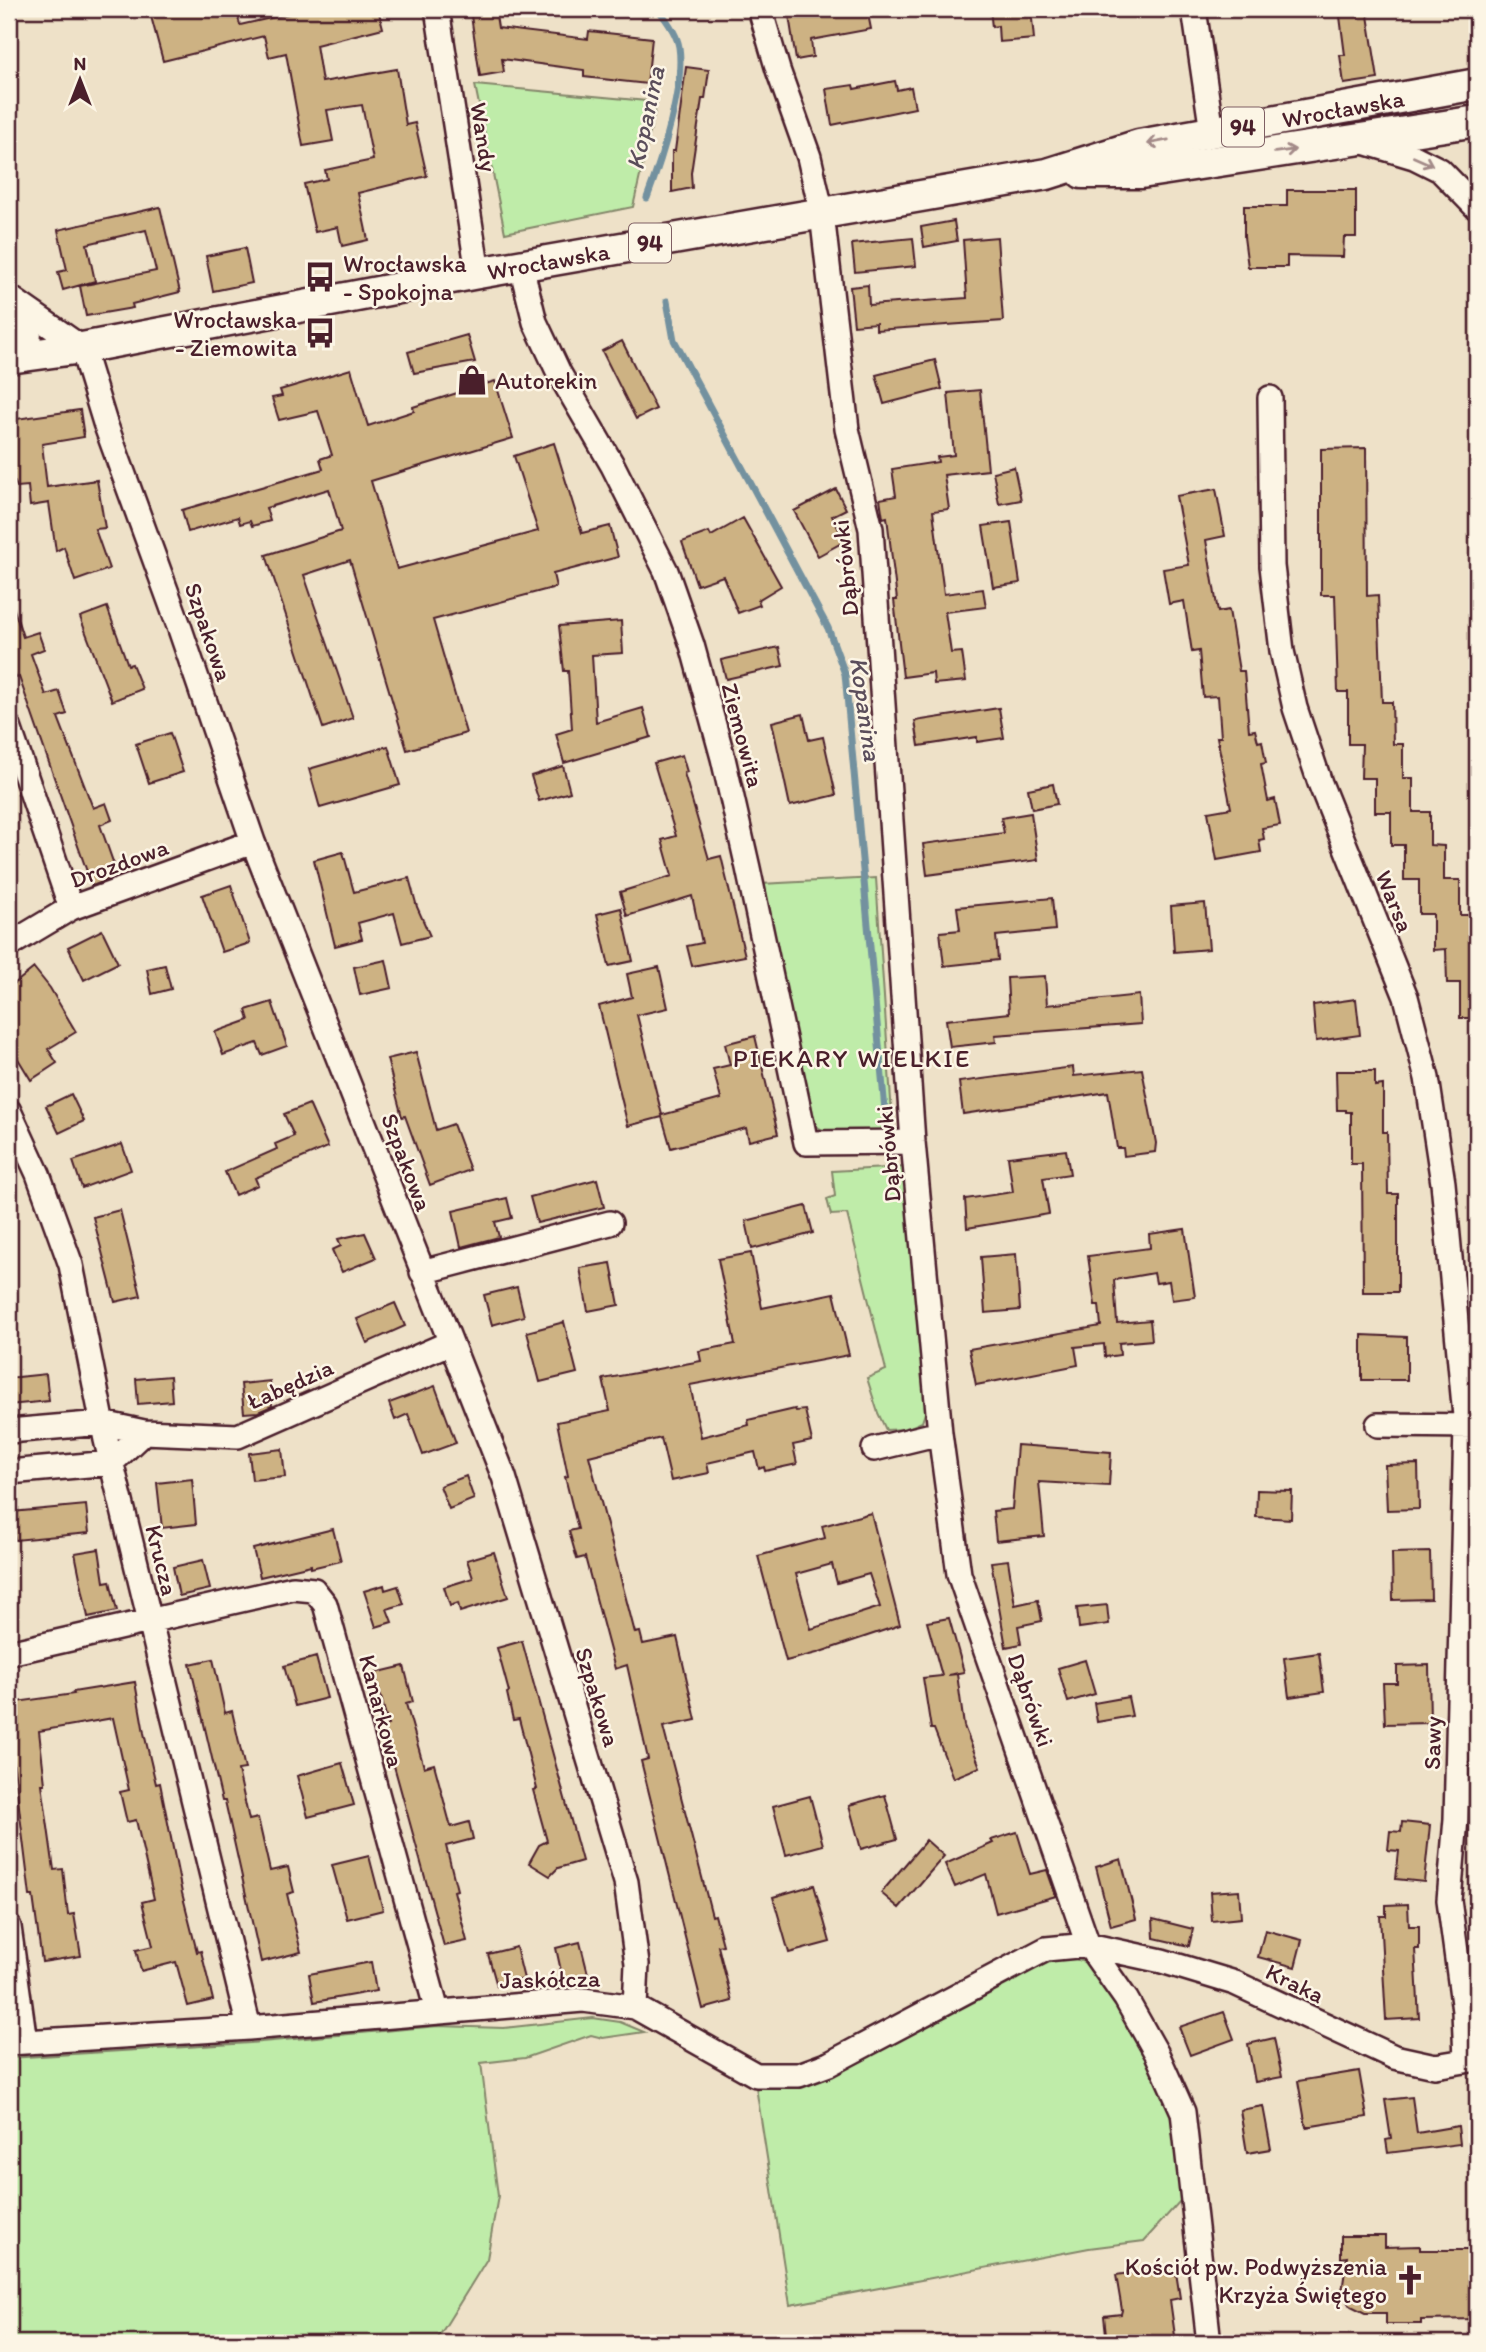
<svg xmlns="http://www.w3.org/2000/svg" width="1486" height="2352" font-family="Itim,sans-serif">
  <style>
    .green { fill: #bfeca9; stroke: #84866a; stroke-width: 2 }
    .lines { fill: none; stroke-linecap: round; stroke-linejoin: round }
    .stream { stroke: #73919f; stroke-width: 7 }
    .building { fill: #cdb283; stroke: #4a1f2b; stroke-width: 2; fill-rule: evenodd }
    .minor-casing { stroke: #4a1f2b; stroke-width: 28 }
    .major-casing { stroke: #4a1f2b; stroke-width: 35 }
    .minor { stroke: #fcf5e5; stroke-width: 23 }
    .major { stroke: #fcf5e5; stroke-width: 30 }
    .oneway { stroke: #a38a88 }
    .labels { text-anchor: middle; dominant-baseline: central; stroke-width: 5; stroke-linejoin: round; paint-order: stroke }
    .shield { fill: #fcf5e5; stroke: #7f5f63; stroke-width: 2 }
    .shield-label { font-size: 23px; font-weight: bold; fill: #4a1f2b }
    .street-label { font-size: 24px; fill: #4a1f2b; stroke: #fcf5e5 }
    .poi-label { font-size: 24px; fill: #4a1f2b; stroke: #fcf5e5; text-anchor: start }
    .water-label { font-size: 26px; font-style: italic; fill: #5b4e5b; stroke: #fcf5e5 }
    .neighbourhood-label { font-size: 26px; letter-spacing: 2px; fill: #4a1f2b; stroke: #fcf5e5 }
  </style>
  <rect width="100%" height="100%" fill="#eee1c8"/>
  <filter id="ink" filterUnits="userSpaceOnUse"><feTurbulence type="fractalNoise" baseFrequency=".0143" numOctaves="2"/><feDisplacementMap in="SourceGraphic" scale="14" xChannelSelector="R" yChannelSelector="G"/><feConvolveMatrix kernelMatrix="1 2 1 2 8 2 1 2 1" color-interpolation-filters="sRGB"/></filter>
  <g filter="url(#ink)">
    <path class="green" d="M475,85L657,102L633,207L505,233Z
      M876,878L893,1130L836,1138L816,1126L761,884Z
      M904,1167L927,1407L922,1422L906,1429L886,1430L878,1413L867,1378L886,1370L847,1214L831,1215L827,1199L835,1196L832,1171Z
      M1073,1958L1087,1963L1111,1996L1132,2033L1156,2065L1169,2101L1177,2138L1181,2200L1144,2241L1089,2248L790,2305L756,2087L781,2088L810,2083L1012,1980L1056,1959Z
      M593,2018L620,2022L644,2032L603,2038L591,2035L525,2058L481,2063L498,2196L487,2259L435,2343H9V2058L250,2043L438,2026L504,2028Z"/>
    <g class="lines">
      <path class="stream" d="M647,198C661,161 685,86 679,47C677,34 666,19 658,9
        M667,301L674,340L828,628L845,674L886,1121"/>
    </g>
    <path class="building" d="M149,9H236L240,25L310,9H378L383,28L316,45L322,82L397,69L406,125L415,123L427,176L358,193L368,240L342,246L338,227L315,232L304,184L327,179L325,170L373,160L362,105L327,110L333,141L303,146L286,53L269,57L264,36L163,61Z
      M470,9H495L498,28L588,39L589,31L652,38L647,84L584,77V70L502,59L504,72L480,76Z
      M788,9H867L871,29L811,40L813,57L796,60Z
      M990,9H1031L1034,39L999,42L998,26L992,27Z
      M1339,9H1367L1378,79L1344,84L1340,55H1345Z
      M686,67L709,70L705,99H702L691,173L692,188L672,192V151H675Z
      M895,81L897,90L911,87L915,108L832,125L826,89L853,85L854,89Z
      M1287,190H1356V237H1344L1343,257L1287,256V267H1248L1244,237V206H1287Z
      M160,207L180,292L132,304L133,308L86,316L80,286L156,271L146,230L87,244L95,281L63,290L58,272L67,270L58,230Z
      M954,221L957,241L924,247L921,227Z
      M997,237L1003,321L876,330V323L854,325L850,287L868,285L869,305L967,298L963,240Z
      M913,238L916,266L855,272L852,244Z
      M245,248L252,283L213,291L206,256Z
      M467,335L475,362L414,373L408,352Z
      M622,341L656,409L636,419L602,351Z
      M935,360L942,389L884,404L876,375Z
      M351,369L368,426L414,411L413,407L495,381L513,438L371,481L397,569L538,531L514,456L554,443L582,533L610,526L618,557L553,574L556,587L433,620L466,733L407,750L350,560L304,575L353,718L323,728L266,555L341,531L329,489L266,508L270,521L252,526L250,521L240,524L238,517L188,532L182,510L323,469L320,459L332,455L318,411L279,420L272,398L282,396L280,390Z
      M980,390L988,470L944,475L949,509L933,511L944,594L983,589L986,607L945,612L951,653L962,652L966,681L934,684L933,673L903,677L894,600H897L887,517L883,518L880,499L896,496L892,469L938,462L937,457L954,455L948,393Z
      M80,410L84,437L42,444L47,487L97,480L105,528L95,529L109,569L75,581L64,547L56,551L49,503L30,506L28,486L17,487L14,480L9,420Z
      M1366,448L1367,596L1378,595L1382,702H1392L1393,744H1403V778H1413V812H1430V845L1444,846V880H1460V915H1475L1477,1018H1460V983H1447L1446,949L1433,950V914H1419V880H1404V845H1391V812H1375V778H1361L1362,744H1348V692H1338L1335,595H1321V449Z
      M1014,467L1021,500L999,504L993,472Z
      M836,489L846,509L832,516L845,541L818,556L794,511Z
      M1216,489L1225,536L1206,540L1218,612L1229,610L1239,671H1244L1249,731L1255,730L1258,742L1262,741L1266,763L1261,764L1268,801L1275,799L1280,825L1262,828L1264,839L1259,840L1261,852L1217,860L1208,812L1231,808L1217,737H1221L1218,696L1203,697L1199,651L1192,652L1184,601L1169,604L1163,569L1189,565L1176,496Z
      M743,518L781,586L758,600L760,605L738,613L723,576L697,585L682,542L709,532L711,536Z
      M1011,522L1020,583L993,587L983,526Z
      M12,603L23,637L38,632L44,649L31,654L46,695L59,691L67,714L58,717L93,808L106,803L112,820L100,825L118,876L92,886L19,677L16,678L9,657V604Z
      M107,607L128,665L132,664L142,689L112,701L80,617Z
      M621,621L623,653L592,655L596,722L643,708L651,737L564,763L556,734L572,729L568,671H564L559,626Z
      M779,647L783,666L726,679L721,660Z
      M999,708L1004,738L977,742V737L919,746L915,721Z
      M803,714L809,740L823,737L836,795L790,806L772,722Z
      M170,733L183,772L149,783L136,744Z
      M388,746L400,785L320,808L309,769Z
      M682,755L687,772L684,773L709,859L721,856L745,956L692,966L687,946L702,943L692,896L627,916L620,892L672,876L662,840L676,836L654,763Z
      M563,766L570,792L539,801L531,776Z
      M1053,784L1057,804L1032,809L1028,789Z
      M1031,813L1038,860L927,875L923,844L1004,833L1001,818Z
      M343,852L354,892L409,878L417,907L430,936L402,943L394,913L358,923L362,939L335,946L314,860Z
      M231,885L250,943L222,952L202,895Z
      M1052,898L1055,930L996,936L998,960L944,966L940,932L960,930L957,907Z
      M1205,903L1209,949L1174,952L1171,906Z
      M621,908L633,961L609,966L597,914Z
      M102,930L118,963L84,980L68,947Z
      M386,960L392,988L360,995L354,967Z
      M165,965L171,989L152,994L147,969Z
      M659,967L668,1008L637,1015L662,1115L721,1099L713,1069L730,1065L725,1044L755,1036L778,1134L749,1141L746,1128L671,1148L662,1117L628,1126L599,1006L632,997L627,974Z
      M34,968L50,988L76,1032L48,1049L57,1063L31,1080L9,1044V988Z
      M1045,976L1047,1005L1139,995L1141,1024L995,1035L996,1042L950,1047L946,1020L1009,1013L1007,978Z
      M1356,999L1360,1035L1316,1041L1313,1005Z
      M272,1002L287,1046L262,1055L257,1043L223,1055L215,1032L249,1020L246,1010Z
      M416,1052L436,1130L453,1124L470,1170L430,1185L405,1116L402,1117L387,1059Z
      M1073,1067L1074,1076L1142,1069L1156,1143L1155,1152L1124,1156L1123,1148H1117L1108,1092L963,1114L959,1082Z
      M1336,1071H1375V1086L1383,1085V1132H1387L1388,1194H1398V1292H1363L1362,1164H1351V1112H1346V1110H1337Z
      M71,1094L84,1121L59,1133L46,1106Z
      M309,1104L328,1147L255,1178L258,1185L235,1195L225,1172L277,1149L275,1144L294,1136L284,1114Z
      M122,1144L131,1170L82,1188L73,1161Z
      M1066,1150L1070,1174L1043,1178L1049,1214L967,1228L965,1199L1013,1192L1008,1157Z
      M597,1179L604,1207L537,1223L530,1197Z
      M507,1198L512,1218L495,1222L499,1237L461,1247L453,1211Z
      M806,1206L813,1233L752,1249L746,1221Z
      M120,1210L141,1296L115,1302L93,1217Z
      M1185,1229L1195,1297L1172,1300L1169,1281L1156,1283L1154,1273L1114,1280L1117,1323L1150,1320L1152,1340L1119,1343L1120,1355L1105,1357L1104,1344L1075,1347L1078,1365L976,1385L969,1349L1101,1326L1099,1305H1095L1088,1256L1150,1248L1149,1234Z
      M365,1233L376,1258L342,1272L332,1250L341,1246L338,1239Z
      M751,1253L762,1308L834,1293L849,1355L690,1385L701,1437L749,1425L748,1420L795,1409L796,1411L805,1410L812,1441L793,1445L797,1464L765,1471L764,1467L759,1469L755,1452L707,1463L709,1473L671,1481L661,1438L589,1456L635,1633L640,1632L643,1644L677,1637L696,1720L663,1727L712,1916L715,1915L723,1945L718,1946L732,2001L703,2009L641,1761L648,1759L627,1665L615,1669L585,1557L577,1559L569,1531L578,1529L565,1477L568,1476L557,1422L610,1411L603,1379L701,1361L699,1351L735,1344L718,1259Z
      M1016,1254L1020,1310L985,1313L981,1257Z
      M611,1263L619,1305L588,1311L580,1268Z
      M517,1287L524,1316L492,1325L484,1295Z
      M395,1303L405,1326L367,1343L357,1319Z
      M564,1322L577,1373L540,1382L527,1332Z
      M1362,1335L1407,1337V1380H1362Z
      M46,1374L49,1401L9,1405V1378Z
      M170,1376L172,1401L138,1404L136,1379Z
      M270,1381L272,1406L258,1412L244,1413L241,1384Z
      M435,1386L456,1443L423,1455L408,1414L395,1420L389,1403Z
      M1017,1445L1111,1452L1109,1486L1039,1482L1044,1536L996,1541L993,1511L1012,1509Z
      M282,1449L285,1477L252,1480L249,1453Z
      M1418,1464L1419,1509L1387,1510L1385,1465Z
      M466,1476L474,1499L449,1509L440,1486Z
      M192,1479L196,1524L162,1528L157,1483Z
      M1257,1490L1292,1491L1291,1519L1256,1517Z
      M86,1505L89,1533L15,1540L12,1512Z
      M871,1513L900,1625L817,1653L786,1661L758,1556L825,1538L822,1526ZM832,1564L837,1583L869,1574L880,1607L811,1629L796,1574Z
      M333,1529L341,1561L311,1568V1565L260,1577L253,1549Z
      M99,1549L104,1582L110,1581L117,1611L88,1617L75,1553Z
      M494,1552L508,1597L460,1612L458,1603L450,1606L444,1587L473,1578L467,1560Z
      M1430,1552L1431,1599L1393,1600L1392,1553Z
      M203,1560L210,1589L179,1596L173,1567Z
      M1008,1560L1015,1605L1038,1600L1042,1621L1018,1626L1021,1644L1006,1647L991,1562Z
      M384,1585L385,1590L398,1586L404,1604L387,1609L392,1622L376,1627L364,1591Z
      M1107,1605L1109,1624L1079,1628L1077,1608Z
      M949,1618L964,1672L948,1675L957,1674L964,1726L980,1767L953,1778L934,1729H931L923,1678L942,1676L927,1622Z
      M522,1641L582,1861L558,1868L550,1876L529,1863L539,1845L547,1841L533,1790L537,1789L519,1719L513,1720L507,1693L509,1692L497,1648Z
      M1319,1653L1324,1692L1289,1697L1284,1658Z
      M316,1657L327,1698L295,1706L284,1666Z
      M213,1659L225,1713L232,1711L245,1769L238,1770L249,1820L258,1818L270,1871L288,1867L294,1892L287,1894L301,1952L261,1962L225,1801H222L190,1664Z
      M1085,1660L1095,1694L1068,1702L1058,1668Z
      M1429,1665L1430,1723L1385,1724L1383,1683H1397V1666Z
      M404,1666L413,1702L406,1704L424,1767L434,1764L451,1827L469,1822L473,1839L446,1846L457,1890L454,1891L467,1941L444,1946L383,1726L388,1725L375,1673Z
      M135,1682L144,1733L156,1784L160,1783L182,1893L197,1952L201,1951L213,2000L188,2006L176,1962L141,1971L136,1950L153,1946L142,1902L154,1899L136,1820L127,1822L120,1792L129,1790L113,1718L39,1731L45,1784H42L54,1870L63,1869L68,1915L74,1914L81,1956L42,1962L33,1896H30L9,1726V1703L74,1694L73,1692Z
      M1128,1697L1132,1716L1097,1722L1094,1703Z
      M342,1763L354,1805L308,1817L297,1776Z
      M885,1795L897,1839L861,1849L849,1805Z
      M810,1796L823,1845L786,1855L773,1806Z
      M1402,1822L1430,1825L1424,1882L1396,1879L1399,1851L1388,1850L1390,1831L1401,1832Z
      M1017,1832L1030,1874L1047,1870L1056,1896L996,1913L986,1874L955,1887L945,1864L993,1843L991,1840Z
      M926,1840L944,1856L899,1908L881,1893Z
      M369,1856L383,1910L347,1919L332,1865Z
      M1121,1859L1136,1919L1111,1926L1096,1867Z
      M814,1885L830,1942L789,1953L773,1897Z
      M1239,1890L1241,1918L1212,1921L1210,1892Z
      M1408,1904L1409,1926H1419V1949H1415L1419,2018L1386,2020L1380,1916H1386V1905Z
      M1153,1919L1193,1929L1189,1946L1154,1938Z
      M1265,1930L1302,1940L1295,1967L1258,1957Z
      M580,1942L588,1974L563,1980L556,1948Z
      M516,1947L524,1979L497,1986L488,1954Z
      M371,1962L376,1991L314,2002L309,1974Z
      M1224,2012L1234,2039L1190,2055L1179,2027Z
      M1274,2038L1282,2077L1255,2082L1248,2044Z
      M1359,2071L1367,2117L1306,2127L1298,2081Z
      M1412,2097L1417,2133L1458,2126L1460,2144L1388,2153L1386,2140L1391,2139L1385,2100Z
      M1263,2106L1271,2149L1247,2153L1240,2110Z
      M1341,2236H1385V2247L1420,2246V2250H1477V2319L1421,2320V2324H1386V2313H1365L1351,2306L1342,2291L1347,2257L1341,2258Z
      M1175,2266L1180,2298L1170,2300L1176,2343H1107L1104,2316L1121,2314L1122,2310L1116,2275Z"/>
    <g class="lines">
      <g class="minor-casing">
        <path id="minor" d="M437,9L478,273
          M760,9L778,70L809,157L822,214L847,429L871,529L913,1142L940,1433L959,1574L1088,1945L1126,1999L1157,2054L1183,2112L1209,2343
          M1194,9L1212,132
          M1361,141L1414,157L1440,170L1477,208
          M521,266L535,322L559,373L613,466L666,571L692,645L723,758L748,868L806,1143L913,1142
          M9,297L82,348L105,423L179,626L253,842L504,1477L626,1882L637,1964L635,2007
          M9,338L22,357C34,338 30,321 16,305
          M1270,398L1272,566L1282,651L1295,708L1320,783L1406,997L1427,1078L1443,1183L1466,1427L1456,1819L1449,1900L1464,2011L1466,2060
          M9,727L71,908
          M9,945L71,908L253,842
          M9,1111L38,1174L71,1265L106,1440L249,2028
          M422,1272L610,1223
          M1378,1425L1477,1426
          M9,1431L102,1423L144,1432L238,1436L449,1343
          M874,1449L940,1433
          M9,1472L111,1463L144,1432
          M9,1653L293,1588L314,1590L325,1604L437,2011
          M9,1927L25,2042
          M9,2043L249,2028L583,2000L635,2007L756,2075H799L829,2064L1046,1949L1088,1945L1162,1961L1235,1983L1394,2057L1435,2066L1477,2059"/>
      </g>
      <g class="major-casing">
        <g id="major">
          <path d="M1082,173H1141L1477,121"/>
          <path id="s1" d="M9,358L82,348L478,273L1047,174L1139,145L1477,84"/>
        </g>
      </g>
      <use href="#minor" class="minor"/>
      <use href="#major" class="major"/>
    </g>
    <defs><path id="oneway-shaft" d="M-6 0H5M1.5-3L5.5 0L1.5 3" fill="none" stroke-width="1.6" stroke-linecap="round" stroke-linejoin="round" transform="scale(1.75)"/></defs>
    <g class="oneway">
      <use href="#oneway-shaft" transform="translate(1158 142) rotate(169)"/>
      <use href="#oneway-shaft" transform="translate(1285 151) rotate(-8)"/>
      <use href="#oneway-shaft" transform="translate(1423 161) rotate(24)"/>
    </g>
  </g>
  <defs>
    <g id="bus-bare" transform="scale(2.415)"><path d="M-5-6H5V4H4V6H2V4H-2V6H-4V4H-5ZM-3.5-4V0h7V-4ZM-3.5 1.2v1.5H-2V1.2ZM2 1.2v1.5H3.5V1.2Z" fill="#4a1f2b" stroke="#fcf5e5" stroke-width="2.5" paint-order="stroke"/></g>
    <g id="shop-bare" transform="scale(2.415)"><path d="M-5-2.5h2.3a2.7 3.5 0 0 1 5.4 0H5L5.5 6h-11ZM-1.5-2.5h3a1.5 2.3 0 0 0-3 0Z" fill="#4a1f2b" stroke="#fcf5e5" stroke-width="2.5" paint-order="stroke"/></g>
    <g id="church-bare" transform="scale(2.415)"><path d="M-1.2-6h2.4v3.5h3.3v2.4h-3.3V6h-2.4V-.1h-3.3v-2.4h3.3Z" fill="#4a1f2b" stroke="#fcf5e5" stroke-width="2.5" paint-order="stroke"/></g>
  </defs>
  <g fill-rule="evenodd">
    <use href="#bus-bare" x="320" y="277"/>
    <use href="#bus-bare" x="320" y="333"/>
    <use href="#shop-bare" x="472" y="380"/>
    <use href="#church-bare" x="1410" y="2280"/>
  </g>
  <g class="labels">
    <g class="shield">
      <rect x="1222" y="107.5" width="42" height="39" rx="5"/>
      <rect x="629" y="223.5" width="42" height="39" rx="5"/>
    </g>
    <g class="shield-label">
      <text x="1243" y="127">94</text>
      <text x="650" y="243">94</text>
    </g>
    <g class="street-label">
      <text stroke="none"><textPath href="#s1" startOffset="1358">Wrocławska</textPath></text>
      <text transform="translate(484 137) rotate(81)">Wandy</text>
      <text stroke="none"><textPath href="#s1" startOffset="548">Wrocławska</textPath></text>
      <text transform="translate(845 568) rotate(-96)">Dąbrówki</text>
      <text transform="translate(209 632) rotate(71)">Szpakowa</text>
      <text transform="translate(743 735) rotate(75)">Ziemowita</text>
      <text transform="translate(119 863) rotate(-20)">Drozdowa</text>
      <text transform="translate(1395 901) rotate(68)">Warsa</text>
      <text transform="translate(888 1154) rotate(-95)">Dąbrówki</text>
      <text transform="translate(407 1162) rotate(69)">Szpakowa</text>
      <text transform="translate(290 1384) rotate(-24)">Łabędzia</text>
      <text transform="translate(162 1560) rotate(76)">Krucza</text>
      <text transform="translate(598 1697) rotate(73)">Szpakowa</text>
      <text transform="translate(1031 1700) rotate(71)">Dąbrówki</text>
      <text transform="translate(382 1711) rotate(75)">Kanarkowa</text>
      <text transform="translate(1432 1743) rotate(-89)">Sawy</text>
      <text transform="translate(550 1979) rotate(-1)">Jaskółcza</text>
      <text transform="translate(1295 1983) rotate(26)">Kraka</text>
    </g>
    <g class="poi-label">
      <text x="343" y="263">Wrocławska<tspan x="343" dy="28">- Spokojna</tspan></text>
      <text x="297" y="319" text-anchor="end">Wrocławska<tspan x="297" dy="28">- Ziemowita</tspan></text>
      <text x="495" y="380">Autorekin</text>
      <text x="1387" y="2266" text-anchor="end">Kościół pw. Podwyższenia<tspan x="1387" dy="28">Krzyża Świętego</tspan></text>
    </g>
    <g class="water-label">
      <text transform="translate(645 118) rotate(-78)">Kopanina</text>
      <text transform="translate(866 709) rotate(82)">Kopanina</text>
    </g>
    <g class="neighbourhood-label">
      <text x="852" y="1058">PIEKARY WIELKIE</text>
    </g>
  </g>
  <rect width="1486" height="2352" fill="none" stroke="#fcf5e5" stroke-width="35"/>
  <rect x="18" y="18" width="1451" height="2317" fill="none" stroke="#4a1f2b" stroke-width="2.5" filter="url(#ink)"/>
  <g transform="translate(80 80)" stroke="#fcf5e5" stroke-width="5" paint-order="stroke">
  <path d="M0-5L12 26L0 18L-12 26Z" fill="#4a1f2b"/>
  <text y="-10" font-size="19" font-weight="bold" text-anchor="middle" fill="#4a1f2b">N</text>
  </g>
</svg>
